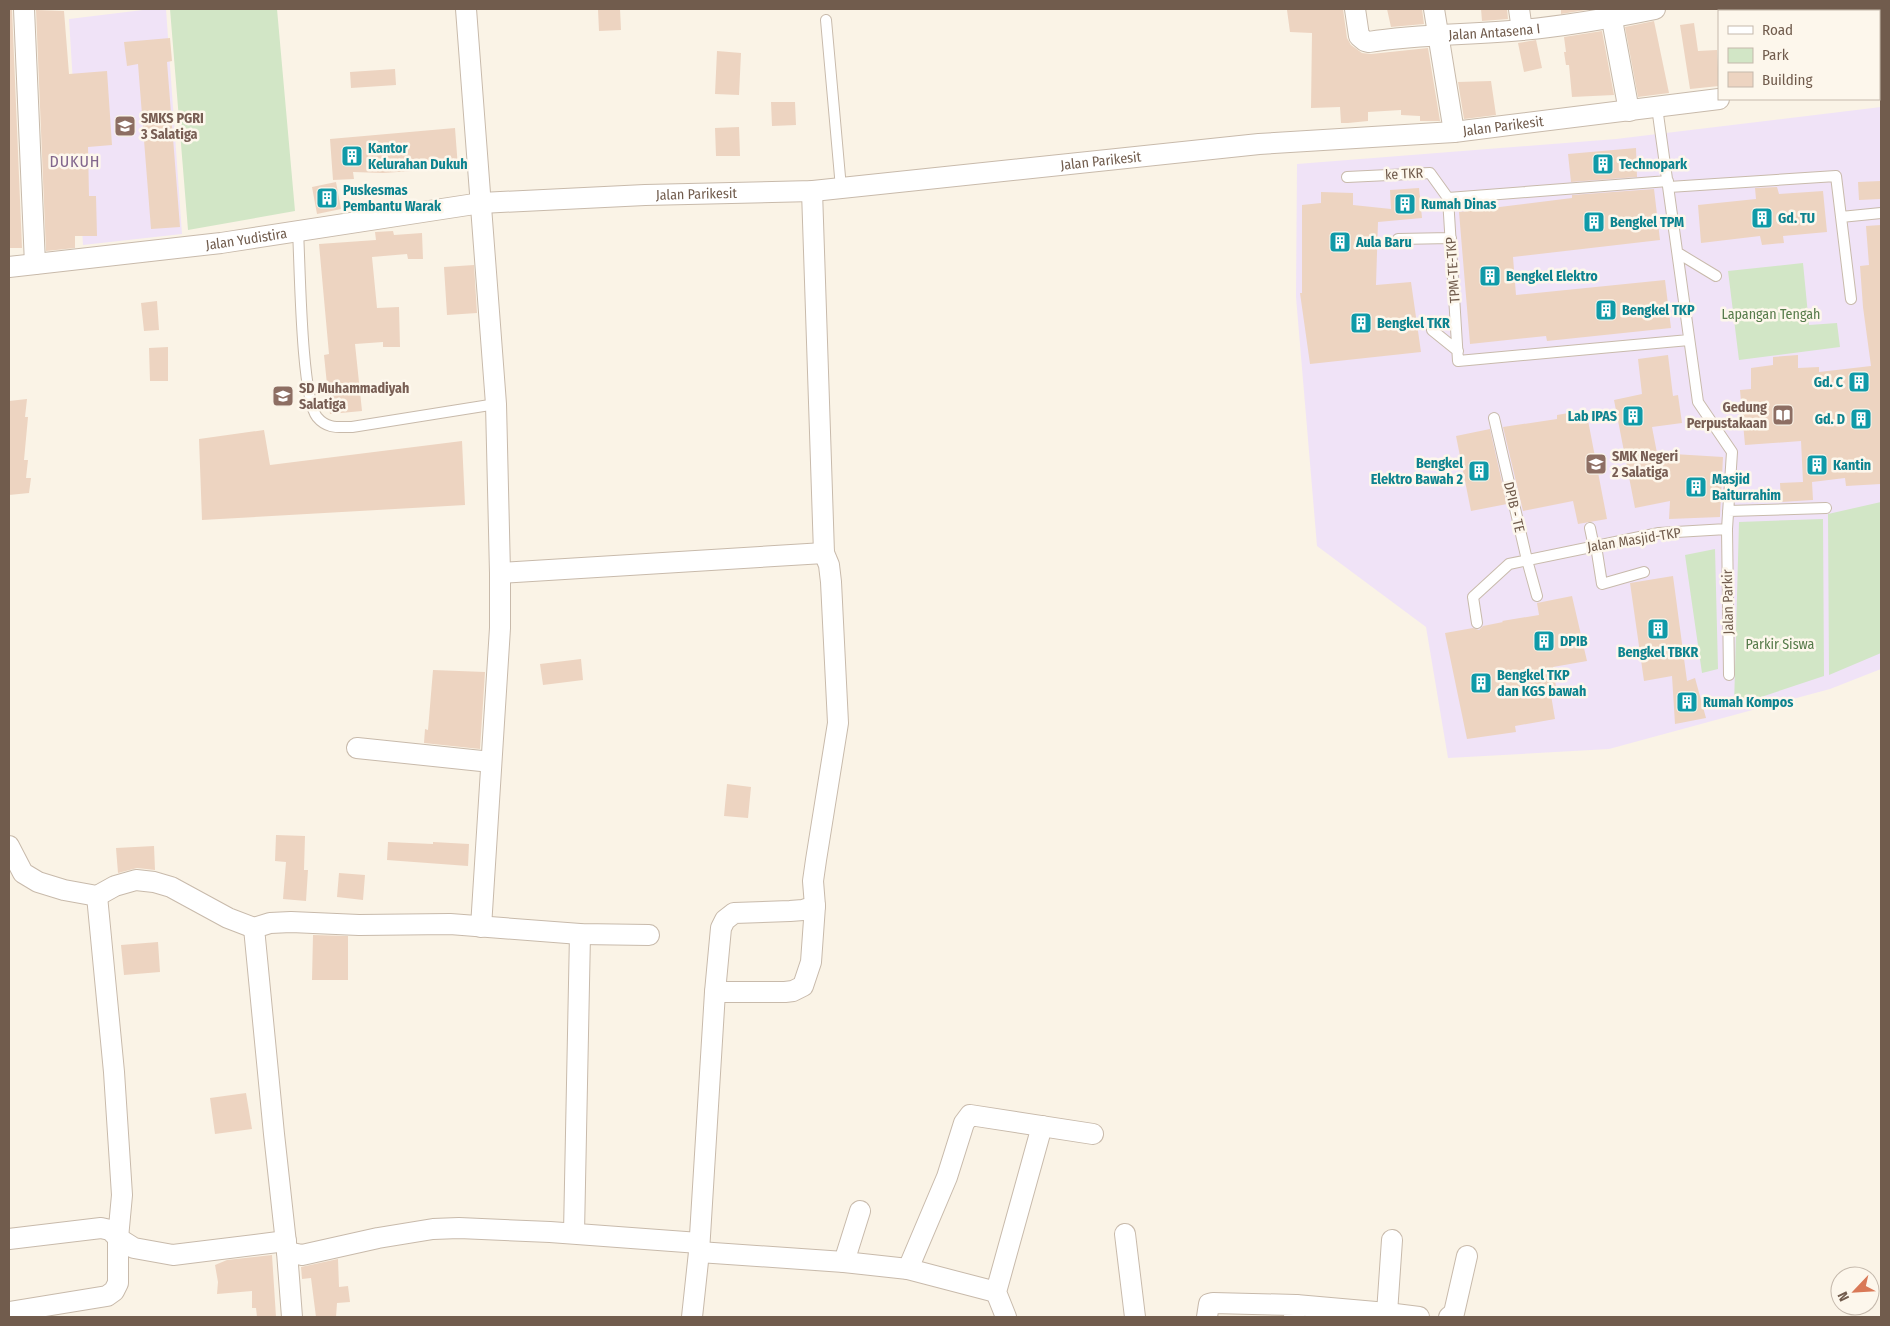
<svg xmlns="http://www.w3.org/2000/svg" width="1890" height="1326" font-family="'Fira Sans Condensed',sans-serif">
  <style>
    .education { fill: #f0e3f7 }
    .green { fill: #d2e6c6 }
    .building { fill: #edd4c1 }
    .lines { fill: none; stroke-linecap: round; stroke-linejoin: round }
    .lane-casing { stroke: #c8baab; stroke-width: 12 }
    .street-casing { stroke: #c8baab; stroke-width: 22 }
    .lane { stroke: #fff; stroke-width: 10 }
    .street { stroke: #fff; stroke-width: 20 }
    .labels { text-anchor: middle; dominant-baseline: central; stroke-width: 5; stroke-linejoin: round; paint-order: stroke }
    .street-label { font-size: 14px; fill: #715c4d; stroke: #fdf7ec }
    .education-label { font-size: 14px; font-weight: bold; fill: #785e54; stroke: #fdf7ec; text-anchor: start }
    .culture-label { font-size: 14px; font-weight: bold; fill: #0d838f; stroke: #fdf7ec; text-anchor: start }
    .park-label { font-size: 14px; fill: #567b4a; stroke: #fdf7ec }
    .quarter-label { font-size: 16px; letter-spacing: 1px; fill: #82668d; stroke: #fdf7ec }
  </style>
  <rect width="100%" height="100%" fill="#faf3e6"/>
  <path class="education" d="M151,9H166L182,234L83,245L69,19Z
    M1881,107V669L1830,689L1609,749L1448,758L1426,627L1317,546L1296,297L1297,164L1616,139Z"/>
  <path class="green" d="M170,9H277L295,211L188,230Z
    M1803,263L1809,325L1837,323L1840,347L1739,360L1728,271Z
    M1881,502V653L1829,675L1828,514Z
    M1823,519L1824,676L1734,706L1739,522Z
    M1715,549L1718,669L1702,673L1685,555Z"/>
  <path class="building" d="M9,9H12L22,248H9Z
    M598,9H620L621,30L599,31Z
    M1302,9H1343L1347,38L1351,45L1362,53L1371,54L1428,48L1440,121H1420V116L1401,115V110L1368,112V121L1348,123H1341L1340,107L1311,108L1312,33L1290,32L1287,10Z
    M1387,9H1422L1424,24L1391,27Z
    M1481,9H1507L1508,19L1482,21Z
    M1561,9H1592L1561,14Z
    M36,10L64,11L69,74L107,71L112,145L88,147L89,196H96L97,236H75V248L46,251Z
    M1654,21L1669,93L1638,97L1625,27Z
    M1694,23L1698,51L1717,50L1719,86L1690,89L1680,25Z
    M1602,31L1614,95L1572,97L1569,65H1566L1564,52H1566L1564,37Z
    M170,38L172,61L167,62L180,227L151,229L138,64L127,66L124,42Z
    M1536,40L1542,68L1524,72L1518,43Z
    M717,51L741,53L739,95L715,94Z
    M395,69L396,85L351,88L350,72Z
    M1491,81L1496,115L1464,119L1458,82Z
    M771,102H795L796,125L772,126Z
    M739,127L740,156H716L715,128Z
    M455,128L458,168L383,173L353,172L354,179L333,180L330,139Z
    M1636,148L1637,177L1571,182L1568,154Z
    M1881,181V199L1859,200L1858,182Z
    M336,182L341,209L317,214L312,187Z
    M1777,187L1779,194L1823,191L1827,232L1783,236L1784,243L1762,245L1760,236L1701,243L1698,205L1756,199L1755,188Z
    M1419,188L1422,218L1378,222L1376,285L1411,282L1421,352L1310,364L1300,293H1302V205L1321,203V192L1353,193V205L1391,209L1390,190Z
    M1654,189L1660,240L1513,257L1516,295L1665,280L1671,328L1547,341L1546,336L1470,344L1459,212L1572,198V195Z
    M1881,225V484L1846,486L1845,478L1812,482L1813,500L1781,502L1780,483L1803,482L1801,441L1745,445L1740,390L1751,389V368L1773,365V357L1798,355V368L1819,367V372L1871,366L1863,307L1860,266L1869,265L1866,226Z
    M393,231L394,235L422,233L423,259H408L407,254L372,257L377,308L399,307L400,347H383V342L355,344L362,411L330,414L324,355L329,354L319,244L376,240L375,232Z
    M474,265L477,313L447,315L444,267Z
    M157,301L159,330L144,331L141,303Z
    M168,347V381H150L149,348Z
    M1668,355L1673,396L1678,395L1682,423L1652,427L1657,453L1723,457L1720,517L1669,519L1670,501L1635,508L1614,400L1642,394L1638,359Z
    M27,399L25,417H28L24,460H28L26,478H31L29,493L9,495V401Z
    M1586,410L1607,519L1578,524L1573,501L1523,511L1503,427L1557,419V415Z
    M1490,429L1507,504L1471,511L1456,436Z
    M264,430L270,465L462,441L465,505L202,520L199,439Z
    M1673,576L1687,681L1695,678L1706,718L1675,724L1672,676L1644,681L1630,583Z
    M1572,596L1587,661L1553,667L1556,687L1550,689L1555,719L1515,726L1516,732L1467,739L1445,633L1473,628L1479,630L1483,626L1503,622L1502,621L1539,615L1537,603Z
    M581,659L583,680L543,685L540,664Z
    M433,670L485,672L480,749L424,743L425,729L428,730Z
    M727,784L751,787L748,818L724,816Z
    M276,835L305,836L304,870H308L306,901L283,899L286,862L275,861Z
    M388,842L433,844V842L469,844L468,866L387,860Z
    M154,846L155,870L137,868L118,873L116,848Z
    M339,873L365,875L363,900L337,897Z
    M313,935L348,936V980H312Z
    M158,942L160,972L124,975L121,945Z
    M246,1093L252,1129L215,1134L210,1098Z
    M272,1255L276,1317H257L256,1308H252V1291L217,1294L218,1282L215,1265L227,1260Z
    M338,1259L339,1287L348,1286L350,1302L337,1303L336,1317H316L311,1278L302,1279L301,1267Z"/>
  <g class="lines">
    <g class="lane-casing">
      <path id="lane" d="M826,20L841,188
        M1347,177L1430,173L1448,198
        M1668,181L1448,198L1458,361L1689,340
        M1669,187L1836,176L1851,299
        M1841,217L1881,213
        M298,231C300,264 301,397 317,417C327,429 338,427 352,427L496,404
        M1398,239L1451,238
        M1678,253L1716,276
        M1432,330L1458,351
        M1494,418L1527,560L1537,596
        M1728,511L1826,508
        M1590,528L1594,547
        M1727,529L1729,675
        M1596,546L1602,584L1644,572
        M1477,623L1473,597L1509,564L1659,533L1727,529L1732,452L1698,402L1657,107"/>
    </g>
    <g class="street-casing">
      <g id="street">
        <path d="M24,9L35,264"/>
        <path d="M466,9L496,404L500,573V628L481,927"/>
        <path id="s1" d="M1355,9L1359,36L1365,41L1369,42C1420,34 1471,35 1522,30C1567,26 1611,18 1655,9"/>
        <path d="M1434,9L1454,132"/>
        <path d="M1519,9L1522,30"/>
        <path d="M1610,9L1629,111"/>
        <path d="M1798,9L1799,11"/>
        <path d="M1879,78H1881"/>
        <path id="s2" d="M9,267L221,243L481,203L645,195L813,191L1259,144L1454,132L1719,99"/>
        <path d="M500,573L824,553"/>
        <path d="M357,748L491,762"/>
        <path d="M9,846L23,873L38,882L64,890L97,896L115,886L136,880L154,882L171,887L228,918L254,928"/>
        <path d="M715,992H785L793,991L803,986L811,962L815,906"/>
        <path d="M574,1233L580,934"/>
        <path d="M1125,1234L1135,1317"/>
        <path d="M9,1239L101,1228L110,1230L118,1238L134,1248L173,1255L286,1241"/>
        <path d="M287,1252L302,1255L378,1238L433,1229L459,1228L550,1232L699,1243"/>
        <path d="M699,1252L844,1262L908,1269L996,1292"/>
        <path d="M844,1262L860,1211"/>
        <path d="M908,1269L947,1177L964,1123L970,1115L1093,1134"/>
        <path d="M1296,1305L1387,1313L1419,1317"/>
        <path d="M9,1312L107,1296L114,1291L118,1283V1238L122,1195L114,1072L97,896"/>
        <path d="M1387,1313L1392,1240"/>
        <path d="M292,1317L287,1252L274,1134L254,928L270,923L291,922L359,925L450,924L580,934L649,935"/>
        <path d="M692,1317L699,1252L715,992L721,928L725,920L734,913L790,911L803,910L815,906L813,881L816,860L838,723L831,582L829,565L824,553L812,191"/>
        <path d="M1006,1317L996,1292L1042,1126"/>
        <path d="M1207,1317L1209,1304L1213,1303L1296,1305L1294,1317"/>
        <path d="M1449,1317L1454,1313L1467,1256"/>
      </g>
    </g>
    <use href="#lane" class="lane"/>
    <use href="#street" class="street"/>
  </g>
  <defs>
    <g id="school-square" transform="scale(1.125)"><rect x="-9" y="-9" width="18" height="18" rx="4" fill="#8d6e63" stroke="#fdf7ec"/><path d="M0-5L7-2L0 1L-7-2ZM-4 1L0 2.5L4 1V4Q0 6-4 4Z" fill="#fff"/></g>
    <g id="building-square" transform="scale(1.125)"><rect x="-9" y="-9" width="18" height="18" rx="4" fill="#0f9aa8" stroke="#fdf7ec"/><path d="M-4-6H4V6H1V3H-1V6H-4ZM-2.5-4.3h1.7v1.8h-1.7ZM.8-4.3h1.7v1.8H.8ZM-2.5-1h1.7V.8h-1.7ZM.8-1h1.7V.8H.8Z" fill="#fff"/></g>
    <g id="library-square" transform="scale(1.125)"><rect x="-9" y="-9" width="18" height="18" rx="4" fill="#8d6e63" stroke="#fdf7ec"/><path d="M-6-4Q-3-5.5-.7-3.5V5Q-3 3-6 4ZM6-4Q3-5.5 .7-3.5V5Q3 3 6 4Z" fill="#fff"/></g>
  </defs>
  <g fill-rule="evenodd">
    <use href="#school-square" x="125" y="126"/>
    <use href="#building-square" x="352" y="156"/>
    <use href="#building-square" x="1603" y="164"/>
    <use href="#building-square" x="327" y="198"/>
    <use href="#building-square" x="1405" y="204"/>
    <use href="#building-square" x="1762" y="218"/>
    <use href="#building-square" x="1594" y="222"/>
    <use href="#building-square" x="1340" y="242"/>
    <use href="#building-square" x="1490" y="276"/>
    <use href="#building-square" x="1606" y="310"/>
    <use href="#building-square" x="1361" y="323"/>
    <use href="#building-square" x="1859" y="382"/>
    <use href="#school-square" x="283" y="396"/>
    <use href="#library-square" x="1783" y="415"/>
    <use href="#building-square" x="1633" y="416"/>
    <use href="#building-square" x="1861" y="419"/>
    <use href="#school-square" x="1596" y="464"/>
    <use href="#building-square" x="1817" y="465"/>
    <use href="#building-square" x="1479" y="471"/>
    <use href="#building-square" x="1696" y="487"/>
    <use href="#building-square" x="1658" y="629"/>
    <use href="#building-square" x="1544" y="641"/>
    <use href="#building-square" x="1481" y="683"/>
    <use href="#building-square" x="1687" y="702"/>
  </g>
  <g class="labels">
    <g class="street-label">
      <text stroke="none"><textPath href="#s1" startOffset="165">Jalan Antasena I</textPath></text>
      <text stroke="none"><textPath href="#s2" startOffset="1502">Jalan Parikesit</textPath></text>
      <text stroke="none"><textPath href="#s2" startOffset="1098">Jalan Parikesit</textPath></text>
      <text transform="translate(1404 174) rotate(-3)">ke TKR</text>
      <text stroke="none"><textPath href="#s2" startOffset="692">Jalan Parikesit</textPath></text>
      <text stroke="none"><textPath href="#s2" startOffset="239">Jalan Yudistira</textPath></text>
      <text transform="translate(1453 270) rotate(-94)">TPM-TE-TKP</text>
      <text transform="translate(1514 507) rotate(77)">DPIB - TE</text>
      <text transform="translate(1634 540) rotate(-9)">Jalan Masjid-TKP</text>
      <text transform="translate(1728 602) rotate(-91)">Jalan Parkir</text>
    </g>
    <g class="education-label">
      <text x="141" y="118">SMKS PGRI<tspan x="141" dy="16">3 Salatiga</tspan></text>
      <text x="299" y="388">SD Muhammadiyah<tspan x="299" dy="16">Salatiga</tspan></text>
      <text x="1767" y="407" text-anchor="end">Gedung<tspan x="1767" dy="16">Perpustakaan</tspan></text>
      <text x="1612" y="456">SMK Negeri<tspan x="1612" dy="16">2 Salatiga</tspan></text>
    </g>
    <g class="culture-label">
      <text x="368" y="148">Kantor<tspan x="368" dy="16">Kelurahan Dukuh</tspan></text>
      <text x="1619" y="164">Technopark</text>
      <text x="343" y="190">Puskesmas<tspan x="343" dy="16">Pembantu Warak</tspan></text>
      <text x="1421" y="204">Rumah Dinas</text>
      <text x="1778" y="218">Gd. TU</text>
      <text x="1610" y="222">Bengkel TPM</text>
      <text x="1356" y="242">Aula Baru</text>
      <text x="1506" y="276">Bengkel Elektro</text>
      <text x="1622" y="310">Bengkel TKP</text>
      <text x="1377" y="323">Bengkel TKR</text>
      <text x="1843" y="382" text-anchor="end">Gd. C</text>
      <text x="1617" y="416" text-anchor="end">Lab IPAS</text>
      <text x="1845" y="419" text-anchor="end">Gd. D</text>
      <text x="1463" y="463" text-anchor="end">Bengkel<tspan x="1463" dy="16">Elektro Bawah 2</tspan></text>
      <text x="1833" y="465">Kantin</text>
      <text x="1712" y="479">Masjid<tspan x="1712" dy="16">Baiturrahim</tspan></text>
      <text x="1560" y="641">DPIB</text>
      <text x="1658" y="652" text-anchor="middle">Bengkel TBKR</text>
      <text x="1497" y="675">Bengkel TKP<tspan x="1497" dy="16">dan KGS bawah</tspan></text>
      <text x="1703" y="702">Rumah Kompos</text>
    </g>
    <g class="park-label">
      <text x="1771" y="314">Lapangan Tengah</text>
      <text x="1780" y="644">Parkir Siswa</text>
    </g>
    <g class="quarter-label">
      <text x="75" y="161">DUKUH</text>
    </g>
  </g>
  <rect width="1890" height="1326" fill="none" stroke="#715c4d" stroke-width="20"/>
  <rect x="1718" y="10" width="162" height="90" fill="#fdf7ec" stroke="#c5b9ac"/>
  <rect x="1728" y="26" width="25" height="8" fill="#ffffff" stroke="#c5b9ac"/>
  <text x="1762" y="35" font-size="15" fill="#715c4d">Road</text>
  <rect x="1728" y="48" width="25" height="15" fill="#d2e6c6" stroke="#c5b9ac"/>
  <text x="1762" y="60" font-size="15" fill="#715c4d">Park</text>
  <rect x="1728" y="72" width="25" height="15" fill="#edd4c1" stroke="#c5b9ac"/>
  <text x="1762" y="85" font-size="15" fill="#715c4d">Building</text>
  <g transform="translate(1855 1291) rotate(245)"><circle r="24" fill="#fdf7ec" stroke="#c5b9ac"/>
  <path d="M0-4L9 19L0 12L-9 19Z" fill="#d97957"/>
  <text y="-8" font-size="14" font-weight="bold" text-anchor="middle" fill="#715c4d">N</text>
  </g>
</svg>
